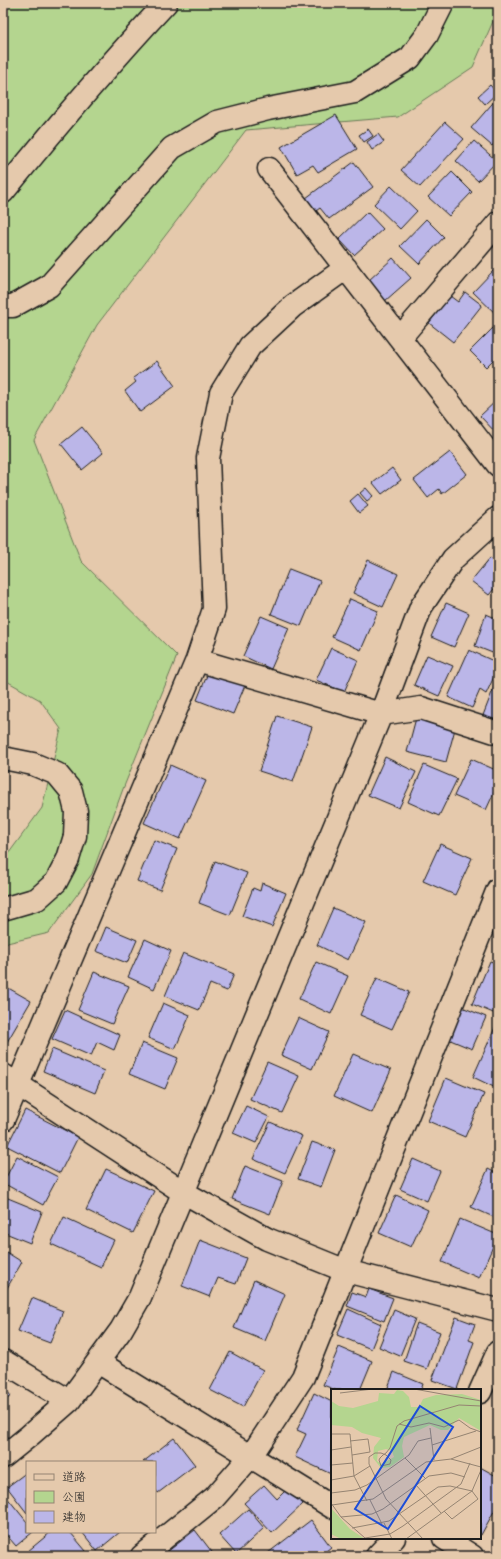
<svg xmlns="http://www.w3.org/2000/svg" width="501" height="1559" font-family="Pangolin,'Klee One',sans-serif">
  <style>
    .green { fill: #b4d58f; stroke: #687856 }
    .building { fill: #bbb6e8; stroke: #1c1c1c }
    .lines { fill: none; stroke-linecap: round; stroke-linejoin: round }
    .minor-casing { stroke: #1c1c1c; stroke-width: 25 }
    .tertiary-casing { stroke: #1c1c1c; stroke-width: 25 }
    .minor { stroke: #e5c9ac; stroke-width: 22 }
    .tertiary { stroke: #e5c9ac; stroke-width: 22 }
    .inset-road { fill: none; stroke: #958472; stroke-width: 1 }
    .view { fill: #1d4ed8; fill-opacity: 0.15; stroke: #1d4ed8; stroke-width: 2 }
    .inset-edge { fill: none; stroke: #1c1c1c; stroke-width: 2 }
  </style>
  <rect width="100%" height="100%" fill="#e5c9ac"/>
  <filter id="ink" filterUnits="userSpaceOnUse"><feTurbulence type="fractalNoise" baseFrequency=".025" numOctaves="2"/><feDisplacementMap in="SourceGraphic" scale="8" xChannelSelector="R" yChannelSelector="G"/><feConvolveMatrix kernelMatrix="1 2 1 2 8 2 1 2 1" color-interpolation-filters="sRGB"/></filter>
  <g filter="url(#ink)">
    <path class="green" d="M3,3H498V10L473,67L398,117L246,130L97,325L34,440L81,561L177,656L123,789L92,874L49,933L3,944V861L42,808L61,729L40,700L3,679Z"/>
    <path class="building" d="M490,85L497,93L485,104L478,96Z
      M498,97V139L492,146L471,128Z
      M336,115L357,149L318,172L313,165L297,174L281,147Z
      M445,122L464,139L420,187L401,170Z
      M368,129L373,136L364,142L359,135Z
      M378,134L384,142L372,150L367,142Z
      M474,141L497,161L478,181L456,161Z
      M354,162L373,187L329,219L320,208L316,211L306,198Z
      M452,172L472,192L449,216L428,197Z
      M391,186L417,211L400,229L374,204Z
      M367,212L383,229L354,255L339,239Z
      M426,219L444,237L419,264L400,246Z
      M393,258L411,278L385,301L368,281Z
      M494,270L498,274V316L473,292Z
      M465,292L482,305L453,342L429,323L450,296L458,302Z
      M497,324L498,355L486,367L470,351Z
      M157,361L175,386L140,412L125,391L136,382L133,378Z
      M498,399V435L480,416Z
      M82,427L103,453L82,470L61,444Z
      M450,452L467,474L442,494L439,489L428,498L414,480Z
      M392,468L401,480L382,494L373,483Z
      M366,488L373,496L367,501L360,493Z
      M358,494L368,506L359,513L350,501Z
      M490,558L498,564V584L489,595L471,581Z
      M368,560L398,574L383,607L353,593Z
      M289,569L320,581L301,626L271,614Z
      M350,599L378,611L361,650L332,637Z
      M446,603L469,613L454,647L431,637Z
      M486,614L498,619V645L495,654L475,646Z
      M261,616L289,628L271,669L243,656Z
      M331,648L358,660L344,692L316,680Z
      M469,650L498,663V668L486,694L480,690L472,708L448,697Z
      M427,655L453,666L439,696L414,685Z
      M210,668L246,683L233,714L197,700Z
      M498,677V724L482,718Z
      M277,716L312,727L293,782L259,771Z
      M416,718L455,729L446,762L407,752Z
      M385,757L416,772L399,808L368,795Z
      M471,759L498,771V784L486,810L454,796Z
      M170,765L206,781L180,839L144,823Z
      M424,765L457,779L439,816L408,802Z
      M154,840L177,849L160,890L137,881Z
      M440,844L472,858L455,895L423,881Z
      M215,861L247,873L230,915L199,903Z
      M262,883L286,893L272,927L242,916L253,888L260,891Z
      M333,908L366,922L348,960L317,945Z
      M106,927L137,940L127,963L96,951Z
      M145,939L171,951L154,989L128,977Z
      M183,953L234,974L227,991L210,984L199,1010L165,996Z
      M490,961L498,964V1015L472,1004Z
      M316,962L348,976L331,1014L299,999Z
      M94,972L129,986L112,1024L78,1010Z
      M377,978L409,992L392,1029L360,1015Z
      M3,985L31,1001L7,1042L3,1040Z
      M163,1003L190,1015L175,1049L148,1038Z
      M462,1007L486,1017L472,1049L448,1039Z
      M65,1010L120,1035L114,1050L97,1042L91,1056L52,1039Z
      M298,1018L329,1032L312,1069L281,1055Z
      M497,1023H498V1089L473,1077Z
      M142,1043L178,1058L165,1089L129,1074Z
      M52,1049L104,1071L95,1093L43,1071Z
      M353,1054L391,1070L372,1113L334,1096Z
      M267,1062L299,1076L282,1113L250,1099Z
      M446,1078L484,1094L465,1137L428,1121Z
      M246,1106L269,1117L256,1143L233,1133Z
      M25,1110L78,1137L60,1173L7,1146Z
      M270,1122L302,1136L285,1173L253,1159Z
      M498,1140V1158L492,1156Z
      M312,1142L335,1150L321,1187L298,1179Z
      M17,1156L58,1177L43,1205L3,1183Z
      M413,1159L440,1171L427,1201L400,1189Z
      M245,1166L283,1181L270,1214L232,1199Z
      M106,1169L154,1191L133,1233L86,1210Z
      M488,1169L498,1174V1219L471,1207Z
      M396,1195L428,1210L411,1247L379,1233Z
      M3,1196L42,1212L30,1243L3,1232Z
      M64,1217L114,1240L101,1267L51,1244Z
      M460,1219L498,1235L479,1278L442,1262Z
      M200,1240L246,1258L236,1284L218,1278L210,1297L182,1286Z
      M3,1250L22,1262L3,1295Z
      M254,1280L285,1294L265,1341L234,1328Z
      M369,1289L393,1298L384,1321L347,1306L352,1292L366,1297Z
      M32,1298L63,1311L50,1343L18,1331Z
      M348,1309L381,1324L371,1349L337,1335Z
      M394,1310L415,1319L400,1356L379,1347Z
      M456,1317L475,1324L469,1340L474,1342L457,1389L432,1380Z
      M417,1323L440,1332L427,1369L404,1361Z
      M339,1347L372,1361L360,1390H336L323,1385Z
      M230,1352L263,1370L243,1407L210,1390Z
      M394,1372L423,1384L421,1390H387Z
      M3,1386L11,1396L3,1402Z
      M314,1393L332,1402L331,1474L295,1457L306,1434L297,1430Z
      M174,1438L195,1465L158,1493L155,1489V1462H143Z
      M480,1467L498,1477V1504L481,1535H480Z
      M27,1472V1513L7,1487Z
      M264,1485L277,1499L288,1488L303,1504L272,1533L244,1503Z
      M5,1495L27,1522V1532H33L16,1546L3,1531V1497Z
      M248,1509L264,1528L236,1554L219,1535Z
      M311,1520L331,1547L320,1556H270L268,1553Z
      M195,1530L215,1556H162Z
      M51,1532H70L86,1551L81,1556H22Z
      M82,1532H120L97,1551Z"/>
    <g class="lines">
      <g class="minor-casing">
        <path id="minor" d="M269,169L498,465
          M3,306H13L49,286L172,148L217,122L268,109L355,92L410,58L427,35L443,3
          M400,338L498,223
          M197,660L381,714L421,708L498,733
          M3,1120L197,660L214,609L208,458L221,393L250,346L293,306L346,268
          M3,1361L69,1401
          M98,1362L332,1507
          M480,1392L498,1352
          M3,1457L29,1436L69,1401L121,1330L140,1297L381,714L421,607L453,559L498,518
          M444,1538L472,1556
          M142,1556L214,1498L251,1456L303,1377L498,889
          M377,1556L394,1538"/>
      </g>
      <g class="tertiary-casing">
        <path id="tertiary" d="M3,192C56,127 109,64 166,3
          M3,758L33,764L57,774L71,791L76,811L75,836L68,859L56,882L37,899L3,909
          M3,1075L183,1192L267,1239L346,1271L498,1310"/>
      </g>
      <use href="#minor" class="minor"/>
      <use href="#tertiary" class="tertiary"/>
    </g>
  </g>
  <g transform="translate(331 1389)">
    <rect width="150" height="150" fill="#e5c9ac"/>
    <path d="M66,1L72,2L78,8L80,18H88L92,10L105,6L131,5L150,11V42L128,29L117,41H110L99,36L73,48L71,57L73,68L59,78L50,79L42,69L43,58L50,49L31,44L21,38L0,36V12L8,17L22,19L47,12L48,4L63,5ZM55,60L61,62L63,68L51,75L46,72L47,62ZM0,119L19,140L34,150H10L0,145Z" fill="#b4d58f" fill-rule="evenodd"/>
    <path class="inset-road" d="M83,0L150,12M9,4L42,0M68,35L80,38L98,34L113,38L128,31L139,39L150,43M99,39L103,71M0,45H19L23,87L36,112M19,52L37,50L39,63L21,66M101,56L145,42M0,61L20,58M74,69L94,89M120,70L150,58M0,76L22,74M0,91L23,87L39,77M85,96L110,124M0,104L24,101L36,96L78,66L87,52L100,49M39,111L51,135M0,114L10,128L34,149M1,116L42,110L95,73L120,70L150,78M10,128L41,125L52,120L98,87L120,84L134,88M53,134L61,150M21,139L58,132L107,98L119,97L141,102L147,110L121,130L113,122M34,149L59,145L72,137L130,95L139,74M75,150L141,102L150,81M92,150L55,110L38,75V68L44,64H50L55,66L60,71L59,75L50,77L48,71L49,69L52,66L55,64L59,59L66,37L73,32L128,16L150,17"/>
    <path class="view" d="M89,17L122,38L57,140L24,120Z"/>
    <rect width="150" height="150" class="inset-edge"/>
  </g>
  <rect width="501" height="1559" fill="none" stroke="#e5c9ac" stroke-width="16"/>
  <rect x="8" y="8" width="485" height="1543" fill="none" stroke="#1c1c1c" stroke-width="1.5" filter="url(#ink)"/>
  <rect x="26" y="1461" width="130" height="72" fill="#e5c9ac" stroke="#958472"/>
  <rect x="34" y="1474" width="20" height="6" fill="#e5c9ac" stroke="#958472"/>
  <text x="62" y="1481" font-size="12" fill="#1c1c1c">道路</text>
  <rect x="34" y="1491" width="20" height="12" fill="#b4d58f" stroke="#958472"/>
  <text x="62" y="1501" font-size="12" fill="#1c1c1c">公園</text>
  <rect x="34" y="1511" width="20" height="12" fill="#bbb6e8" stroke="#958472"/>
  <text x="62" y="1521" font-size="12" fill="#1c1c1c">建物</text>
</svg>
